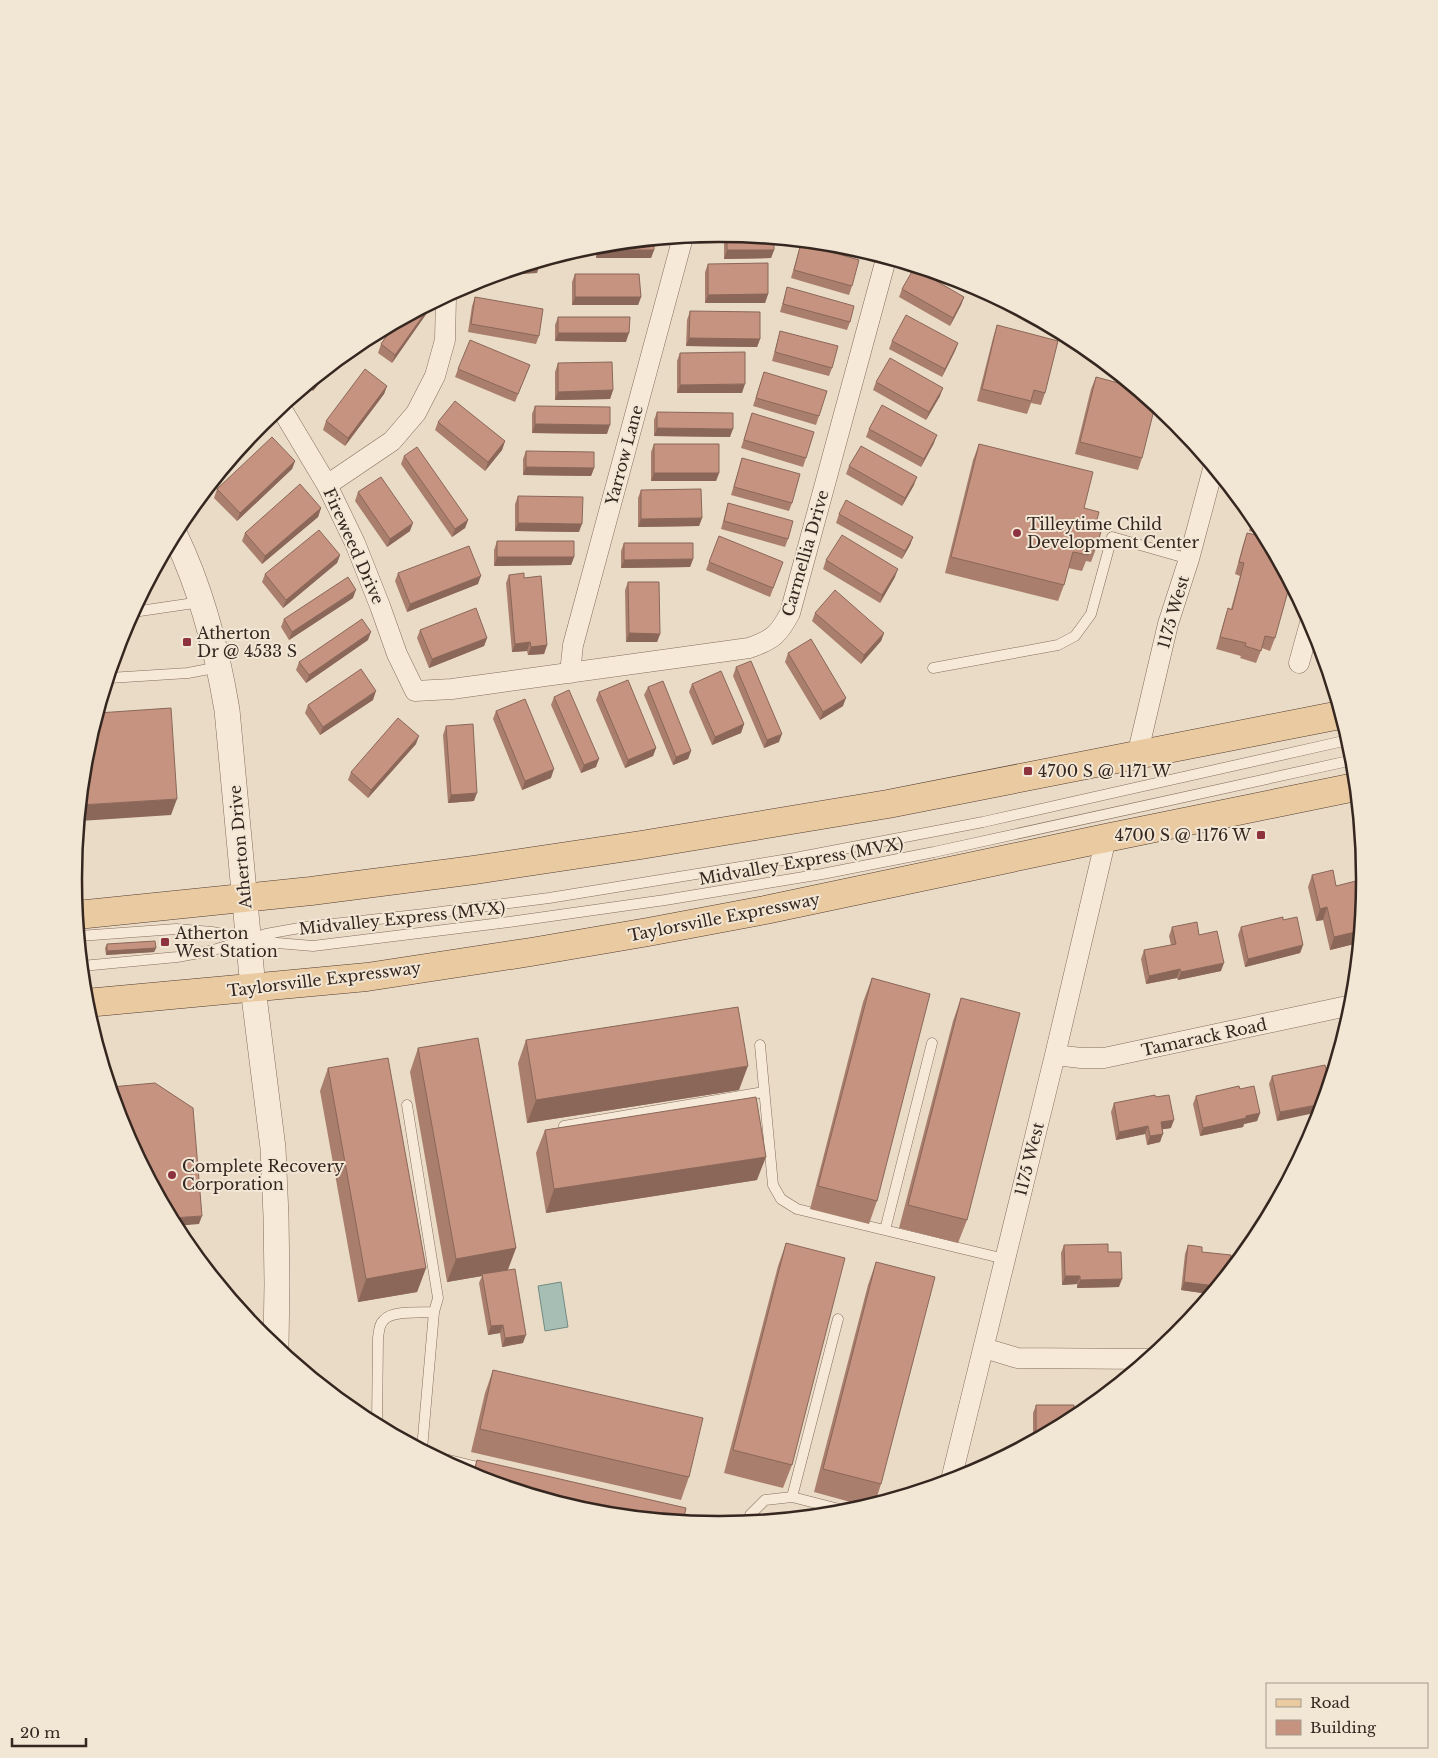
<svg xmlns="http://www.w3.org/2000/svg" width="1438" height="1758" font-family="'Libre Baskerville',serif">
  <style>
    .water { fill: #a7beb4; stroke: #6f8b80 }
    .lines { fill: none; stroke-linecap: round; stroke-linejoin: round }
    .service-casing { stroke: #846d5d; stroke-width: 11 }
    .minor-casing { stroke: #846d5d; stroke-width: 21 }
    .tertiary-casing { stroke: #846d5d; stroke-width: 26 }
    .primary-casing { stroke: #523c31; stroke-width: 29 }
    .service { stroke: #f6e9d8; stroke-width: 10 }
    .minor { stroke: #f6e9d8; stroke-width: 20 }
    .tertiary { stroke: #f6e9d8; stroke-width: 25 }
    .primary { stroke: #eacaa1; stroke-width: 28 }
    .wall { fill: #a97e6d }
    .shaded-wall { fill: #8a6759 }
    .building { fill: #c5937f; stroke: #8a6759 }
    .poi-dot { fill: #8d333f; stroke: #f2e6d5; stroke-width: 2 }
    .labels { text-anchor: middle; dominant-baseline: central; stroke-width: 4; stroke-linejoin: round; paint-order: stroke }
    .street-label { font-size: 16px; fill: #352720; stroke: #f2e6d5 }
    .poi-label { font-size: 16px; fill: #352720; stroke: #f2e6d5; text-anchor: start }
    .rim { fill: none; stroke: #352720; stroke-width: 2.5 }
  </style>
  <rect width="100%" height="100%" fill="#eadbc6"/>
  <path class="water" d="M561,1282L568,1327L545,1331L538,1286Z"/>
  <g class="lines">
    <g class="service-casing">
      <path id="service" d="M133,612L201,602
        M933,668L1058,645L1075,636L1091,614L1112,537L1189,559
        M109,678L188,673L219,667
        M79,936L176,929L212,932L265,942L313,946L509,922L665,900L822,874L934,852L1353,760
        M82,966L177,957L210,951L266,934L305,927L425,914L549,898L795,858L983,822L1348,740
        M760,1045L773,1185L781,1199L797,1209L1005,1259
        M407,1105L438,1298L434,1312
        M564,1126L764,1092
        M885,1230L932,1043
        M377,1424L378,1338C379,1332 379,1324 384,1320C392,1310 422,1313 434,1312L422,1449
        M441,1458L486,1469
        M792,1497L838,1319
        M749,1521L750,1515L765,1500L792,1497L847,1511"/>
    </g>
    <g class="minor-casing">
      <path id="minor" d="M281,408L327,485L355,543L380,606L397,654L415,691L452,689L749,648C773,640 779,634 790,613L886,259
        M327,485L392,441L416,413L435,376L445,340L446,297
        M1299,663L1310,623
        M570,673L573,645L683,237
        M1137,756L1168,624L1189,559L1213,469
        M1055,1055L1081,1058H1104L1352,1005
        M984,1348L1017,1358L1147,1359
        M951,1480L1055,1055L1106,838"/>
    </g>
    <g class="tertiary-casing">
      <path id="tertiary" d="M175,535C202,591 217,650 227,710L253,988L273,1148L276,1216L277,1283L276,1346"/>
    </g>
    <g class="primary-casing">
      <path id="primary" d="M77,915L311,891L474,870L641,845L888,804L1340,715
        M86,1003L367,977L531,952L648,932L765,910L1106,838L1355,787"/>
    </g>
    <use href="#service" class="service"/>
    <use href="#minor" class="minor"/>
    <use href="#tertiary" class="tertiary"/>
    <use href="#primary" class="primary"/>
  </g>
  <path class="wall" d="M724,234L774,239V250L771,258L724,259Z
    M654,240V250L651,258H596V246Z
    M801,243L852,286L849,295L791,278Z
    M708,264L768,294L765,303H705V272Z
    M575,274L641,297L638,305H572V282Z
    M944,276L966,283L968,284L966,288Z
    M787,287L850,322L847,330L780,312Z
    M902,289L964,297L961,305L950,326L899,297Z
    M475,297L539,336L536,344L468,332L472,306Z
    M431,305L429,310L392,363L378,353L381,344L395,324Z
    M690,311L760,339L757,347L686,346L687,320Z
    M558,317L626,342L555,341V325Z
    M997,325L1045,393L1041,405L1031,403L1027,414L977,401L993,338Z
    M780,331L832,368L829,376L772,361Z
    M892,341L958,343L955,351L942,377L889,349Z
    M680,353L742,393H677V361Z
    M558,363L613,390L610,399L555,400V372Z
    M334,365L313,391L307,386Z
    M530,365L515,402L455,377L458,369Z
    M764,372L819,416L816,425L753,406Z
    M1096,377L1143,401L1142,458L1138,470L1075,454L1091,389Z
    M876,382L940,396L926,420L873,390Z
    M387,386L384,394L345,446L323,430L326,421Z
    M535,406L607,434L532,433V414Z
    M657,412L730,437L654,436V420Z
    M752,413L806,458L803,467L741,448Z
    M438,422L505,441L502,450L485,471L435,430Z
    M869,429L934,443L921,467L866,437Z
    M654,444L719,473L716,481H651V452Z
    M979,444L1084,508L1096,523L1097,546L1091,562L1086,561L1082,571L1068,568L1064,585L1058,601L945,573L973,460Z
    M526,451L594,468L591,476L523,475V459Z
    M404,456L468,520L465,528L452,537L401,464Z
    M742,458L792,503L789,511L731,495Z
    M295,461L292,469L237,521L214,498L217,489Z
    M849,466L914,485L902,506L846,474Z
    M641,490L702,518L699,526L638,527V498Z
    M358,492L410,531L387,547L355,501Z
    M518,496L579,532L515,531V504Z
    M728,503L788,539L785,547L721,529Z
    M321,508L318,517L262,564L242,541L245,533Z
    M839,514L913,537L910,545L902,559L836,523Z
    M1253,518L1256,521L1263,535L1249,531Z
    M1247,533L1275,638L1270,651L1262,648L1256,663L1240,658L1241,656L1216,649L1224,621L1228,608L1231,609L1240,576L1235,574L1243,545Z
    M497,541L574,557L571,565L494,566V550Z
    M624,543L693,559L690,567L621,568V551Z
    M340,555L337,563L283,608L262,582L265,574Z
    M826,560L895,577L880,603L823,569Z
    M709,562H783L770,597L706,570Z
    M398,573L478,584L407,612L395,581Z
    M509,575L524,578L547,645L544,654L528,655L527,651L512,652L506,583Z
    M628,582L660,634L657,642H626L625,590Z
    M353,598L289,640L281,627L284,619Z
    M815,613L884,633L881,641L861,664L812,621Z
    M420,630L487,638L484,646L429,668L417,638Z
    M368,640L306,683L296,670L299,662Z
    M788,653L843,706L820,720L785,662Z
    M736,667L779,742L764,748L733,676Z
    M692,684L744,724L741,733L712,745L689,692Z
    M648,687L691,751L688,759L673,765L644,695Z
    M599,692L656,748L653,756L625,768L596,700Z
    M554,697L596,767L581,773L551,705Z
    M373,700L320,735L305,713L308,705Z
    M496,711L551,778L522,790L493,719Z
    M446,726L474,801L448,803L443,735Z
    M416,744L368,798L348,780L351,772Z
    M1312,875L1336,886L1364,879L1358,943L1330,950L1323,920L1316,921L1308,887Z
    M1283,920L1303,945L1300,953L1245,967L1238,935L1241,927Z
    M1172,927L1199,935L1221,971L1178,980L1177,978L1146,984L1141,959L1144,950L1171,945L1169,936Z
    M107,944L156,948L154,952L106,955L105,948Z
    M872,978L877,1201L869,1224L810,1209L863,1002Z
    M961,998L967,1220L958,1243L899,1228L953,1021Z
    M526,1040L739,1090L527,1123L518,1063Z
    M418,1048L516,1248L508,1270L523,1343L502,1347L500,1333L488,1335L479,1283L482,1276L447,1282L410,1072Z
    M328,1068L426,1268L417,1292L358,1302L320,1091Z
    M1326,1069L1277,1121L1269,1084L1272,1076Z
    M1240,1089L1260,1113L1257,1121L1244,1124L1243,1127L1200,1136L1193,1104L1196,1096Z
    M1156,1097L1171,1128L1163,1129L1160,1142L1147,1145L1145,1134L1116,1140L1111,1112L1114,1103Z
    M545,1130L757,1180L546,1213L536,1153Z
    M786,1243L792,1465L783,1488L724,1473L778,1266Z
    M1064,1245L1108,1252L1119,1287L1077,1288V1284L1062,1285L1061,1253Z
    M1188,1245L1202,1252L1230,1269L1209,1294L1181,1290L1185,1254Z
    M876,1262L881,1484L875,1503L865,1506L814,1492L868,1285Z
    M493,1370L689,1477L681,1500L471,1452L485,1393Z
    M1036,1405L1074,1409L1077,1416L1033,1439V1413Z
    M477,1460L593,1512L472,1475Z"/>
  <path class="shaded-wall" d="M599,250H654L651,258H596Z
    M727,250H774L771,258L724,259Z
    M540,264L537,273L496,276L531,265Z
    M768,294L765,303H705L708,295Z
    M575,297H641L638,305H572Z
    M964,297L961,305L950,326L953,318Z
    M431,305L429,310L392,363L395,355L430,306Z
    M558,333H629L626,342L555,341Z
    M689,338L760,339L757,347L686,346Z
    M958,343L955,351L942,377L945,369Z
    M334,365L313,391L316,383L323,373Z
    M745,384L742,393H677L680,385Z
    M387,386L384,394L345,446L348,438Z
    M943,388L940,396L926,420L929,412Z
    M613,390L610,399L555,400L558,392Z
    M535,424L610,425L607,434L532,433Z
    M657,428L733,429L730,437L654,436Z
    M937,435L934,443L921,467L924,459Z
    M505,441L502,450L485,471L488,462Z
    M295,461L292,469L237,521L240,513Z
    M526,467L594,468L591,476L523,475Z
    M654,473H719L716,481H651Z
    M917,477L914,485L902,506L905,498Z
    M321,508L318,517L262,564L265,556Z
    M702,518L699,526L638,527L641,519Z
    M468,520L465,528L452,537L455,529Z
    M413,523L410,531L387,547L390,539Z
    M518,523L582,524L579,532L515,531Z
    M913,537L910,545L902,559L905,551Z
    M340,555L337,563L283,608L286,600Z
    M497,557H574L571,565L494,566Z
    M693,559L690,567L621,568L624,560Z
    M898,569L895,577L880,603L882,595Z
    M481,576L478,584L407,612L410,604Z
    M356,590L353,598L289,640L292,632Z
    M371,632L368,640L306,683L309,675Z
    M629,633L660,634L657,642H626Z
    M884,633L881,641L861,664L864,655Z
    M487,638L484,646L429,668L432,659Z
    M530,642L527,651L512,652L515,644Z
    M547,645L544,654L528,655L531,647Z
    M376,691L373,700L320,735L323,727Z
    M846,698L843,706L820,720L823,712Z
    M744,724L741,733L712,745L715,737Z
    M782,734L779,742L764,748L767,740Z
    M419,736L416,744L368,798L371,790Z
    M656,748L653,756L625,768L628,760Z
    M691,751L688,759L673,765L676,757Z
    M599,759L596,767L581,773L584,765Z
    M554,769L551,778L522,790L525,781Z
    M477,793L474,801L448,803L451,795Z
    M177,799L171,815L80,821L81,805Z
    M1327,907L1323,920L1316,921L1320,909Z
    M1359,931L1358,943L1330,950L1334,937Z
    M1303,945L1300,953L1245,967L1248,959Z
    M156,948L154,952L106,955L107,951Z
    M1224,963L1221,971L1178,980L1181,972Z
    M1180,969L1177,978L1146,984L1149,976Z
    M748,1066L739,1090L527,1123L536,1100Z
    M1322,1104L1319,1112L1277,1121L1280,1112Z
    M1260,1113L1257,1121L1244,1124L1243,1127L1200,1136L1203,1128L1246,1116Z
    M1174,1120L1171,1128L1158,1130L1161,1122Z
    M1148,1126L1145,1134L1116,1140L1119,1132Z
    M1163,1134L1160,1142L1147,1145L1150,1136Z
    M766,1157L757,1180L546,1213L554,1189Z
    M202,1216L199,1224L176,1226L172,1218Z
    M516,1248L507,1271L482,1274V1276L447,1282L456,1259Z
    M426,1268L417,1292L358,1302L366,1279Z
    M1065,1276H1080L1077,1284L1062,1285Z
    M1122,1279L1119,1287L1077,1288L1080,1280Z
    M1184,1282L1216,1286L1209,1294L1181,1290Z
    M503,1325L500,1333L488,1335L491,1326Z
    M526,1335L523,1343L502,1347L505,1338Z
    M1036,1434H1043L1035,1438Z"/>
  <path class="building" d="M727,234L774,239V250H727Z
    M654,240V250H599V246Z
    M801,243L859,260L852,286L794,270Z
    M540,262V264L531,265Z
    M768,263V294L708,295V264Z
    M914,268L964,297L953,318L902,289Z
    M575,274H639L641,297H575Z
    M787,287L854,306L850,322L783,304Z
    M475,297L543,309L539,336L471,324Z
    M430,306L395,355L381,344L395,324Z
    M690,311L760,312V339L689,338Z
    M906,315L958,343L945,369L892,341Z
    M558,317H630L629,333H558Z
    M997,325L1058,341L1045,393L1034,390L1031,401L982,389Z
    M780,331L838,346L832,368L775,352Z
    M470,340L530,365L518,394L458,369Z
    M745,352V384L680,385V353Z
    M890,358L943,388L929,412L876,382Z
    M612,362L613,390L558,392V363Z
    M365,369L387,386L348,438L326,421Z
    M764,372L827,391L819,416L756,398Z
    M323,373L316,383L314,381Z
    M1096,377L1130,386L1144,397L1143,401L1151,403L1155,406L1142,458L1080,442Z
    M455,401L505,441L488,462L438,422Z
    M882,405L937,435L924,459L869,429Z
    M535,406L610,407V425L535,424Z
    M657,412L733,413V429L657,428Z
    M752,413L814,432L806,458L744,440Z
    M272,437L295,461L240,513L217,489Z
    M654,444H719V473H654Z
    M979,444L1093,472L1084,508L1099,512L1096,523L1103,524L1097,546L1091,545L1088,555L1073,552L1064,585L951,557Z
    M861,446L917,477L905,498L849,466Z
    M417,447L468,520L455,529L404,456Z
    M526,451L594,452V468L526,467Z
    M742,458L800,474L792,503L734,487Z
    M381,477L413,523L390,539L358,492Z
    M300,484L321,508L265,556L245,533Z
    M701,489L702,518L641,519V490Z
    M518,496L583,497L582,524L518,523Z
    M846,500L913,537L905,551L839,514Z
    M728,503L793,521L788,539L724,521Z
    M319,530L340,555L286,600L265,574Z
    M1247,533L1265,537L1290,584L1275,638L1265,636L1261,651L1245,646L1246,643L1220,637L1228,608L1232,610L1244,563L1239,562Z
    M842,535L898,569L882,595L826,560Z
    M719,536L783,562L773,588L709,562Z
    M497,541H574V557H497Z
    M624,543H693V559L624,560Z
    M469,546L481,576L410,604L398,573Z
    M524,573V578L541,576L547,645L531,647L530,642L515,644L509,575Z
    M348,577L356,590L292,632L284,619Z
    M628,582H659L660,634L629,633Z
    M835,590L884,633L864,655L815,613Z
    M476,608L487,638L432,659L420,630Z
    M362,619L371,632L309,675L299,662Z
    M811,639L846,698L823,712L788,653Z
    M751,661L782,734L767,740L736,667Z
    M361,669L376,691L323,727L308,705Z
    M721,671L744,724L715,737L692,684Z
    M628,680L656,748L628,760L599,692Z
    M663,681L691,751L676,757L648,687Z
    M569,690L599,759L584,765L554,697Z
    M525,699L554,769L525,781L496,711Z
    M171,708L177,799L81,805L86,753L98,713Z
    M398,718L419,736L371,790L351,772Z
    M473,724L477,793L451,795L446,726Z
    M1333,870L1336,886L1364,879L1359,931L1334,937L1327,907L1320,909L1312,875Z
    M1283,917V920L1297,917L1303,945L1248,959L1241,927Z
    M1197,922L1199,935L1217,931L1224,963L1181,972L1180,969L1149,976L1144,950L1176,944L1172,927Z
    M155,941L156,948L107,951V944Z
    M872,978L930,994L877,1201L818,1186Z
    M961,998L1020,1013L967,1220L908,1205Z
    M738,1007L748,1066L536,1100L526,1040Z
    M478,1038L516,1248L456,1259L418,1048Z
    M388,1058L426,1268L366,1279L328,1068Z
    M1325,1065L1326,1069L1333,1068L1322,1104L1280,1112L1272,1076Z
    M155,1083L193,1108L202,1216L172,1218L123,1126L111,1087Z
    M1239,1086L1240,1089L1254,1086L1260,1113L1246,1116V1118L1203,1128L1196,1096Z
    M1155,1095L1156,1097L1169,1095L1174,1120L1161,1122L1163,1134L1150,1136L1148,1126L1119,1132L1114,1103Z
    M756,1097L766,1157L554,1189L545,1130Z
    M786,1243L845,1258L792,1465L733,1450Z
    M1108,1244V1252H1121L1122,1279L1080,1280V1276H1065L1064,1245Z
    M1188,1245L1202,1247V1252L1231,1255L1230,1269L1216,1286L1184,1282Z
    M876,1262L935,1277L881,1484L823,1469Z
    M515,1269L526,1335L505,1338L503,1325L491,1326L482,1274Z
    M493,1370L703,1418L689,1477L480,1429Z
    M1036,1405H1074V1409H1085L1077,1416L1043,1434H1036Z
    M477,1460L686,1508L683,1521L593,1512L473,1475Z"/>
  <g class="poi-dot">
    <circle cx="1017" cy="533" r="5"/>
    <rect x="182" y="637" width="10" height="10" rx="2.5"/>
    <rect x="1023" y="766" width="10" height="10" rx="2.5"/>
    <rect x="1256" y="830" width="10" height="10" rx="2.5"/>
    <rect x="160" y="937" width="10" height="10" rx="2.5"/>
    <circle cx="172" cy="1175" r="5"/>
  </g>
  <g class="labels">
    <g class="street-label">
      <text transform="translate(624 455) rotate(-75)">Yarrow Lane</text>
      <text transform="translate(354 546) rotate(66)">Fireweed Drive</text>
      <text transform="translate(805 553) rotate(-74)">Carmellia Drive</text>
      <text transform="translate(1173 612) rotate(-74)">1175 West</text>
      <text transform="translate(240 847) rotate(-95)">Atherton Drive</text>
      <text transform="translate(801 861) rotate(-10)">Midvalley Express (MVX)</text>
      <text transform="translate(724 917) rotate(-11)">Taylorsville Expressway</text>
      <text transform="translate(402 918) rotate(-6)">Midvalley Express (MVX)</text>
      <text transform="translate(324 979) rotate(-7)">Taylorsville Expressway</text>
      <text transform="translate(1204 1037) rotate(-12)">Tamarack Road</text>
      <text transform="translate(1029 1159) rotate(-76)">1175 West</text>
    </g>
    <g class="poi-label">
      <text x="1027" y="524">Tilleytime Child<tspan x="1027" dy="18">Development Center</tspan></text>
      <text x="197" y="633">Atherton<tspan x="197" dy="18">Dr @ 4533 S</tspan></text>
      <text x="1038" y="771">4700 S @ 1171 W</text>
      <text x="1251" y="835" text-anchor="end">4700 S @ 1176 W</text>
      <text x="175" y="933">Atherton<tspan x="175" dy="18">West Station</tspan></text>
      <text x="182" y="1166">Complete Recovery<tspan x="182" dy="18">Corporation</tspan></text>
    </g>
  </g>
  <path d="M0 0H1438V1758H0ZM718 242H720A636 636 0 0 1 1356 878V880A636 636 0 0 1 720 1516H718A636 636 0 0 1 82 880V878A636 636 0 0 1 718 242Z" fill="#f2e6d5" fill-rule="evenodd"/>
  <path class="rim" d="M718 242H720A636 636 0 0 1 1356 878V880A636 636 0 0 1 720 1516H718A636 636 0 0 1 82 880V878A636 636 0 0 1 718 242Z"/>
  <rect x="1266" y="1683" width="162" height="65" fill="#f2e6d5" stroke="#a69a8d"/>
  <rect x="1276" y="1699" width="25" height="8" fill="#eacaa1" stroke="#a69a8d"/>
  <text x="1310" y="1708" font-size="15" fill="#352720">Road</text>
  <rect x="1276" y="1720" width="25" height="15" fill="#c5937f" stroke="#a69a8d"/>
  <text x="1310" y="1733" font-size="15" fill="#352720">Building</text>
  <path d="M12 1738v8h74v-8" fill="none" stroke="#352720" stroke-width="2.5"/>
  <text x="20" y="1738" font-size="15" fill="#352720" stroke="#f2e6d5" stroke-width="4" paint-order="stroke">20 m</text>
</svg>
